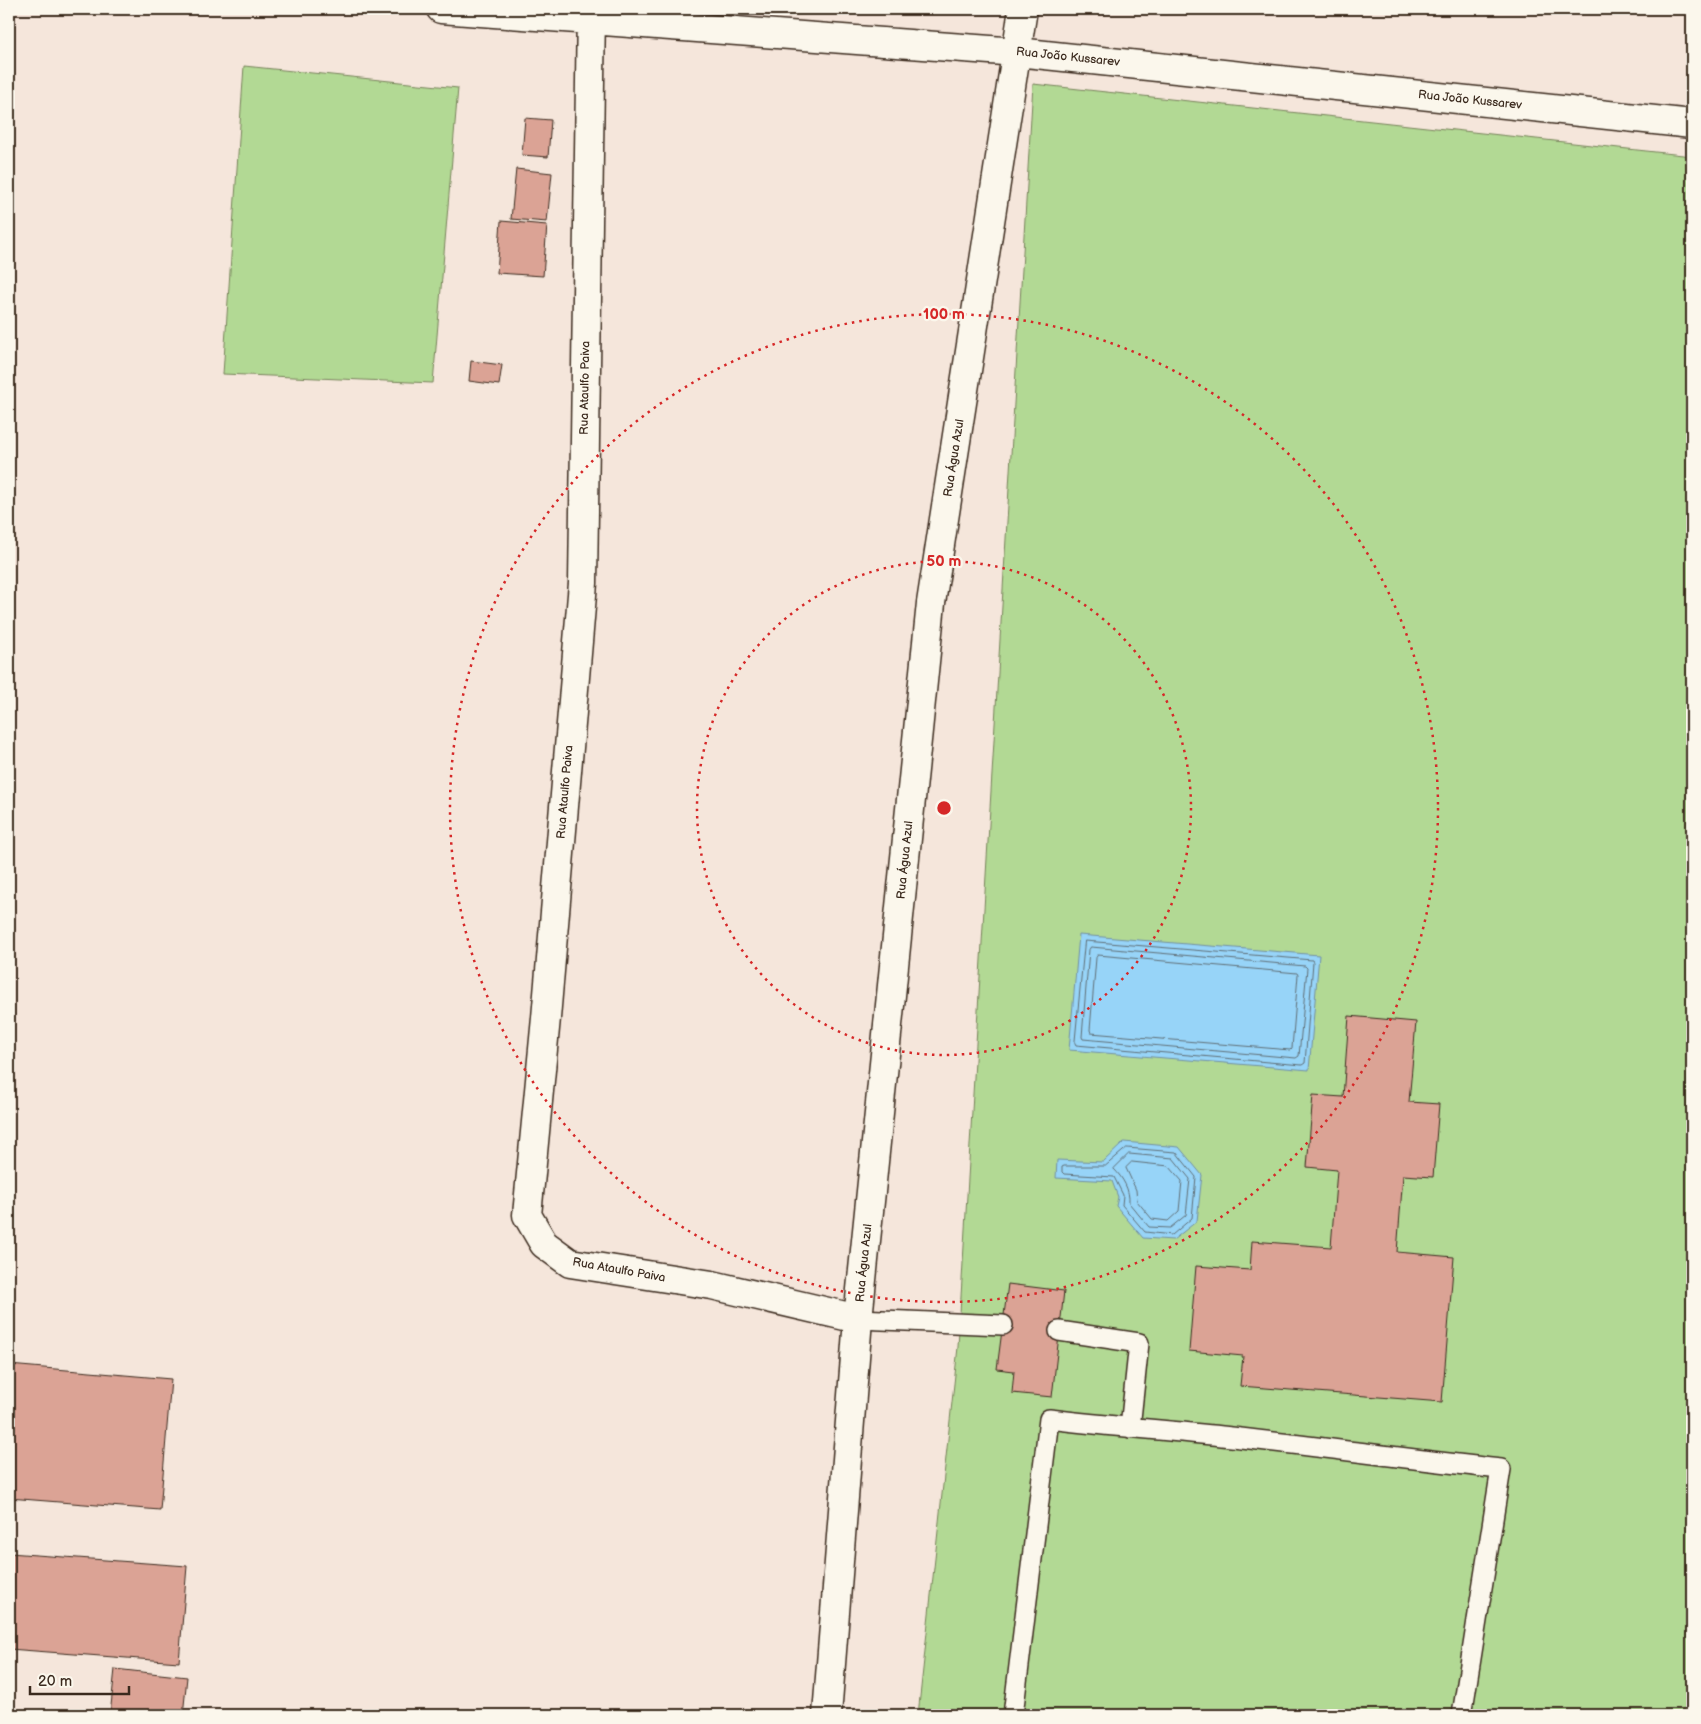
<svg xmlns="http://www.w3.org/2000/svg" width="1701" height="1724" font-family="'Balsamiq Sans',sans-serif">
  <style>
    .green { fill: #b2d994; stroke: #768259 }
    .water { fill: #97d4f8; stroke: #7290a1 }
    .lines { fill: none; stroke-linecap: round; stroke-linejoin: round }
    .shore { stroke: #606e75; stroke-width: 1 }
    .building { fill: #dba395; stroke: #3b2a1e }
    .lane-casing { stroke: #3b2a1e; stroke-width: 22 }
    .street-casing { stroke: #3b2a1e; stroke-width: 31 }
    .lane { stroke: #fbf7ec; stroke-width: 19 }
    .street { stroke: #fbf7ec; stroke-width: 28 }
    .ring { fill: none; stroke: #d62828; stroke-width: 2.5; stroke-dasharray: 2.5 5 }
    .labels { text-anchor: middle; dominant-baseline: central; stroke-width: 4.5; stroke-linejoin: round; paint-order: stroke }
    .street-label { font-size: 12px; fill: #3b2a1e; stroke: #fbf7ec }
    .centre { fill: #d62828; stroke: #fbf7ec; stroke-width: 2.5 }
    .ring-label { font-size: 15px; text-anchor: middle; font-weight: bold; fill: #d62828; stroke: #fbf7ec; stroke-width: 4.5; stroke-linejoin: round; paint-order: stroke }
  </style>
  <rect width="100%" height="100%" fill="#f5e6db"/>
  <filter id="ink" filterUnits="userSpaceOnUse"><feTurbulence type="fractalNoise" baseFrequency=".02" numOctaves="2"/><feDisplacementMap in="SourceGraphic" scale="10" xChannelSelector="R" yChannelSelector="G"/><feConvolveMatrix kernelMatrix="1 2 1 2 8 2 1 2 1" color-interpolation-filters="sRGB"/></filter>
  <g filter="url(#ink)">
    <path class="green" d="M244,66L458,88L433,383L223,374Z
      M1033,84L1692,156V1715H918L958,1347Z"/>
    <path class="water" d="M1079,935L1319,955L1309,1070L1069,1050Z
      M1124,1142L1179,1147L1202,1175L1197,1221L1173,1240L1143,1238L1116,1206L1118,1197L1112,1181L1056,1178L1057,1160L1103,1162Z"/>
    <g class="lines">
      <path class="shore" d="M1085,941L1312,960L1313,962L1305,1063L1302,1065L1076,1045L1075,1043Z
        M1091,947L1305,966L1307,968L1299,1056L1296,1058L1083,1039L1082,1037L1089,950Z
        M1098,955L1297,973L1298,975L1292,1048L1290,1050L1091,1033L1090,1030L1096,958Z
        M1127,1148L1176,1152L1196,1177L1192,1218L1172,1235L1145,1232L1122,1205L1123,1195L1114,1177L1064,1174L1062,1172V1167L1064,1166H1105Z
        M1129,1154L1173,1158L1190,1179L1186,1215L1170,1228L1149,1227L1129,1203C1130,1190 1123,1178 1114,1169Z
        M1132,1162L1169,1166L1182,1181L1179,1211L1168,1221L1152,1219L1137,1201L1136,1190L1126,1168Z"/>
    </g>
    <path class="building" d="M525,118L551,120L548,157L522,155Z
      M516,169L552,173L547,222L511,219Z
      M501,221L547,225L543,276L497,273Z
      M471,361L502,365L499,385L469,381Z
      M1349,1016L1416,1022L1409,1102L1439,1104L1433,1177L1403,1175L1397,1252L1454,1257L1442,1402L1240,1386L1243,1356L1189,1351L1196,1266L1250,1270L1252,1241L1331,1247L1337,1170L1307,1167L1313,1095L1343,1097Z
      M1008,1284L1064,1291L1052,1397L1012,1393L1014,1371L997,1369Z
      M9,1365L171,1379L160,1510L9,1498Z
      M9,1553L187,1566L179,1662L9,1649Z
      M115,1669L187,1677L183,1715H110Z"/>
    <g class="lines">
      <g class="lane-casing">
        <path id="lane" d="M858,1319L1003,1325
          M1059,1331L1139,1343L1130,1428
          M1013,1715L1049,1419C1106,1426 1164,1430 1222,1436C1315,1446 1408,1459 1501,1469L1462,1715"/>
      </g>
      <g class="street-casing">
        <path id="street" d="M441,9L1017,52L1692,124
          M591,9L583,583L546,1018L527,1215L544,1244L570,1263L712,1285L858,1319
          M827,1715L858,1319L931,603L1023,9"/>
      </g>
      <use href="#lane" class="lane"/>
      <use href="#street" class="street"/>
    </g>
  </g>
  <g class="ring">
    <circle cx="944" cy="808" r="247"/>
    <circle cx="944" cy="808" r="494"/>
  </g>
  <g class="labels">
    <g class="street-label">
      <text transform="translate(1068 57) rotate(6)">Rua João Kussarev</text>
      <text transform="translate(1470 100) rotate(6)">Rua João Kussarev</text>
      <text transform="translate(585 388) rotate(-89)">Rua Ataulfo Paiva</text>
      <text transform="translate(954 458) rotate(-81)">Rua Água Azul</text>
      <text transform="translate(565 792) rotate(-85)">Rua Ataulfo Paiva</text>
      <text transform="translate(905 860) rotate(-84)">Rua Água Azul</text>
      <text transform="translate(864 1263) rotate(-84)">Rua Água Azul</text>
      <text transform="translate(619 1270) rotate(10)">Rua Ataulfo Paiva</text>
    </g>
  </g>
  <circle cx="944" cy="808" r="8" class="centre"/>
  <g class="ring-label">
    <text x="944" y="319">100 m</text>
    <text x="944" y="566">50 m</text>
  </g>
  <rect width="1701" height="1724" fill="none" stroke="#fbf7ec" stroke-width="30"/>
  <rect x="15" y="15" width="1671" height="1694" fill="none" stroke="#3b2a1e" stroke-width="2" filter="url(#ink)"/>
  <path d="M30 1686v8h99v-8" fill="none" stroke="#3b2a1e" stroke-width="2.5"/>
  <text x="38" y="1686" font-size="15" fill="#3b2a1e" stroke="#fbf7ec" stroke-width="4" paint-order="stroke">20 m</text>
</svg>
